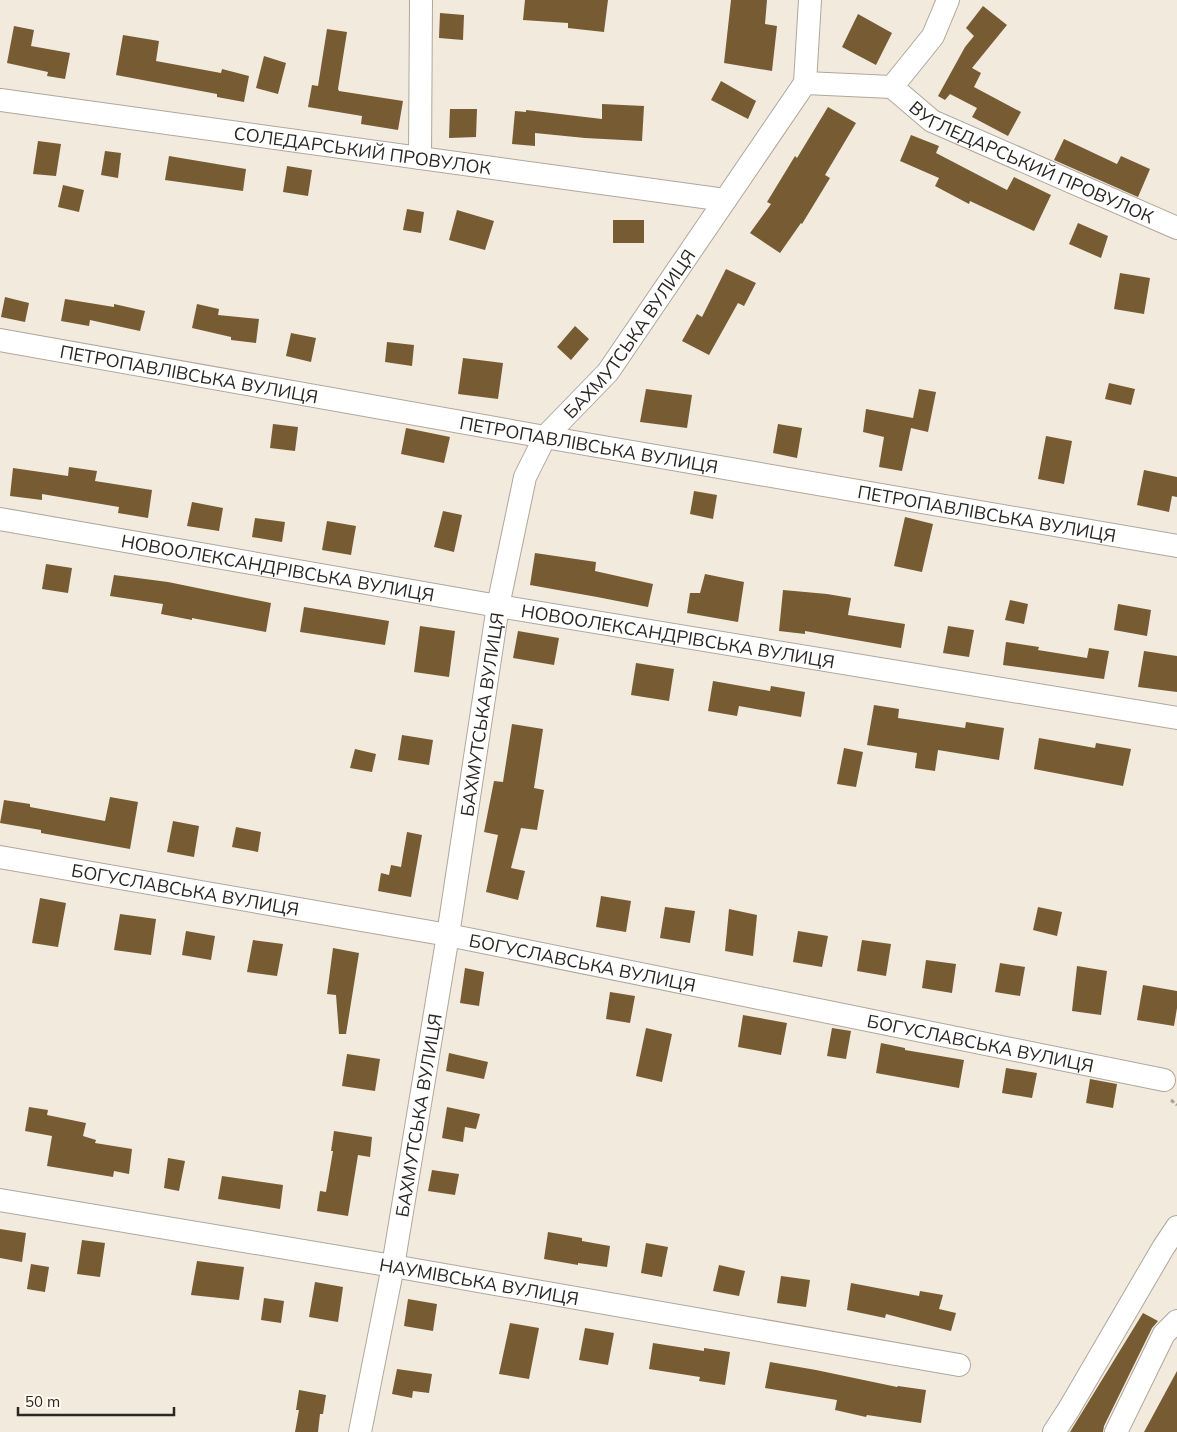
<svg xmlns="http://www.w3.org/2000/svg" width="1177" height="1432" font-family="Mulish,sans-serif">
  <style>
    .building { fill: #765b33 }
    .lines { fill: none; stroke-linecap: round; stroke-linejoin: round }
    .minor-casing { stroke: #afa79c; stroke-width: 24 }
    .path { stroke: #a8a198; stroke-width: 3; stroke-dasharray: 4 2.5; stroke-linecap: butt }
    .minor { stroke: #fff; stroke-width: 22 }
    .labels { text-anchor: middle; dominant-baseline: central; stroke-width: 5; stroke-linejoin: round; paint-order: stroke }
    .street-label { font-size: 18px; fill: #2a2723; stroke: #fff8ee }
  </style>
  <rect width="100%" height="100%" fill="#f3eade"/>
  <path class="building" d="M525,0H608L604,32L568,28V23L523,20Z
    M731,0H767L765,24L777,26L772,71L724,63Z
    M983,6L1007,25L972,68L981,73L974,87L1021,112L1008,136L972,117L977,108L950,94L945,100L938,96L965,47L974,36L966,28Z
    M440,13L464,15L463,40L439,38Z
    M858,14L892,33L876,65L842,47Z
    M14,26L34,30L31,46L70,53L65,79L47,76L48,72L7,63Z
    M327,29L347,32L338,89L339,91L403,101L398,130L361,124L362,116L308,107L312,85L318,86Z
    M123,35L159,41L156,61L221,73L222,69L249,76L244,102L217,97V94L116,75Z
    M264,56L286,63L278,94L256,88Z
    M721,81L756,101L748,119L711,100Z
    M602,104L644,106L642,141L585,138L535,133V146L512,144L515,111L526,112V110L602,119Z
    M828,107L856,123L825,175L830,178L802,224L801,223L780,253L750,233L771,204L767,202L795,156L797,158Z
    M450,109H477L476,137L449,138Z
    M911,135L939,146L936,153L1007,190L1014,177L1051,195L1034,231L970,201L969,204L935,186L939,178L900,161Z
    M1064,139L1117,164L1121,156L1150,169L1138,197L1054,160Z
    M38,141L61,144L56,176L33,174Z
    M105,151L121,153L118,178L101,175Z
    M169,156L246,169L243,191L165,180Z
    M287,166L312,170L308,196L283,192Z
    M63,185L84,190L79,212L58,207Z
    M407,209L424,212L421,233L403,230Z
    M457,210L494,221L485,250L449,240Z
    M613,220H644V243H613Z
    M1078,223L1108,236L1101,258L1069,244Z
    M726,269L756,283L744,306L738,303L709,355L682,341L697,314L702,317Z
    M1120,273L1150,278L1144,314L1114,309Z
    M5,297L29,303L25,322L1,317Z
    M65,299L114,307V304L145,311L140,331L90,320L89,326L61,321Z
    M197,304L219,309L218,315L259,319L256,343L231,340V337L192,328Z
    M575,326L589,339L571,360L557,347Z
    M291,333L316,338L311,362L286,356Z
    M387,342L414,345L412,366L385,362Z
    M463,358L503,363L498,399L458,394Z
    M1109,383L1135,389L1131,405L1105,399Z
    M646,389L692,395L687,428L640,422Z
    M919,389L936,392L928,432L911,428L902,471L879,467L884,437L863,432L866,409L913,418Z
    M273,424L298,427L295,451L270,448Z
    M778,424L802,428L797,458L773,453Z
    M406,428L450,437L444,463L401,454Z
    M1046,436L1072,441L1064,484L1038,479Z
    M69,467L97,471L95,481L152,490L148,518L118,513L119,507L42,494V500L10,496L13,468L68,476Z
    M1144,470L1177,477V497L1172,496L1169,512L1137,505Z
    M694,491L717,495L713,519L690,514Z
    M192,502L223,508L219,531L187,526Z
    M443,511L462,515L454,552L434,547Z
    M905,517L933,524L922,572L894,566Z
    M255,518L285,522L282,542L252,537Z
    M327,521L356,526L351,555L322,550Z
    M535,553L596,562L595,571L653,584L648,607L597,597L530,585Z
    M46,564L72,568L68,593L42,589Z
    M705,574L744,582L738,622L687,613L690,593H700Z
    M114,575L168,582L271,603L266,632L192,618V620L161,614L163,604L110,596Z
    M783,590L827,594L851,598L848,615L905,624L901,648L805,631V634L779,631Z
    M1010,600L1028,604L1024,624L1005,620Z
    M1118,604L1151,610L1147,636L1114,630Z
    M304,607L389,621L385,645L300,632Z
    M420,626L455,631L449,677L414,672Z
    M948,626L974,630L969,657L943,653Z
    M518,631L559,638L554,665L513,658Z
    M1006,642L1039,647L1038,650L1087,658L1089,648L1109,651L1104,679L1003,665Z
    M1144,651L1177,656V692L1138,687Z
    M636,663L674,669L669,701L631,695Z
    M713,681L770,691L771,686L805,692L801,717L739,706L737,716L708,711Z
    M874,705L899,709L898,718L965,728L966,722L1004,728L999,760L938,750L935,771L915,768L917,753L867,745Z
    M512,724L543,729L534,788L544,790L537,830L521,828L511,868L525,871L518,900L486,892L498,835L484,832L494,781L503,782Z
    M402,735L433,740L429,765L398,760Z
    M1039,738L1095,748L1096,743L1131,749L1123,786L1034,769Z
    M844,748L863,752L856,787L837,784Z
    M355,749L376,754L372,772L350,768Z
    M110,797L138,802L130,849L41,833V830L0,823L4,800L30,804V807L105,821Z
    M173,821L199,826L194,857L167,852Z
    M236,827L261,832L258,852L232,847Z
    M407,832L422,835L411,897L378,891L381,873L389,875L391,865L401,867Z
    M601,896L631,901L626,932L596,927Z
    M40,898L66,903L58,947L32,943Z
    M665,907L695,911L690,943L660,938Z
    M1038,907L1062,912L1057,936L1033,930Z
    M729,909L757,915L753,956L725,951Z
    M120,914L156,919L151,955L114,950Z
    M186,931L215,936L211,960L182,955Z
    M798,931L828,936L822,967L793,962Z
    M253,940L283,944L277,976L247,972Z
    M862,940L891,944L886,976L857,971Z
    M333,948L359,953L346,1034H339L336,995L327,994Z
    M926,960L956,964L952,993L922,988Z
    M1000,963L1025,967L1020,996L995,992Z
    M1077,966L1107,971L1101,1015L1072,1011Z
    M465,968L484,972L479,1006L460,1003Z
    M1143,985L1177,991V1008L1174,1026L1137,1020Z
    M610,992L635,996L630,1023L606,1019Z
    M743,1015L787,1023L781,1055L738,1047Z
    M646,1028L672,1034L662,1082L636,1076Z
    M832,1028L851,1031L846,1059L827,1056Z
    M881,1043L905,1048V1050L964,1060L959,1088L876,1073Z
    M449,1053L488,1062L484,1079L446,1071Z
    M347,1054L380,1059L375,1091L342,1086Z
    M1006,1068L1037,1073L1032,1098L1002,1093Z
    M1090,1079L1117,1084L1113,1108L1086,1103Z
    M29,1107L48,1110L47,1115L86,1123L83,1136L96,1140L95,1143L132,1149L129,1174L114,1171L113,1177L47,1166L52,1136L25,1131Z
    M447,1107L480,1114L476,1129L465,1127L463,1142L442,1138Z
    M334,1131L372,1137L370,1157L358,1155L348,1216L317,1211L320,1191L326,1192L333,1151H331Z
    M168,1158L185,1161L179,1191L164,1188Z
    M432,1170L459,1174L455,1195L428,1191Z
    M222,1176L283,1185L280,1209L218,1199Z
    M0,1229L26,1233L22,1262L0,1258Z
    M548,1232L582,1238V1241L610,1246L607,1267L578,1263V1265L544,1259Z
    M82,1240L105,1243L100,1277L77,1274Z
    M646,1243L668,1247L662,1277L641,1273Z
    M197,1261L244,1267L239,1300L191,1295Z
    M31,1264L49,1267L45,1292L27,1289Z
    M719,1265L745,1271L739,1296L713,1291Z
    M781,1276L810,1280L806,1307L777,1303Z
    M315,1282L343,1287L338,1322L309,1317Z
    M851,1283L919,1296L920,1291L943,1295L939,1309L956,1313L951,1331L886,1314L885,1318L847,1310Z
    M264,1298L284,1301L281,1323L261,1320Z
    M408,1299L437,1304L433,1331L404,1326Z
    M1143,1313L1158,1321L1152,1328L1104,1426L1103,1432H1070Z
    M510,1323L539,1328L529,1379L499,1374Z
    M585,1328L614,1333L608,1365L579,1360Z
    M653,1343L704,1351V1348L730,1352L725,1385L699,1381L700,1377L649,1369Z
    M770,1362L816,1370L897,1387L898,1386L926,1390L921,1423L867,1415L866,1417L835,1410L837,1400L765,1388Z
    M397,1369L432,1374L429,1393L413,1391L412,1398L392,1394Z
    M1177,1371V1432H1144Z
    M299,1390L326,1395L323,1414H320L318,1432H295L299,1410H296Z"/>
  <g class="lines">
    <g class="minor-casing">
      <g id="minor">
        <path d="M805,83L892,87L933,36L948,0"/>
        <path id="s1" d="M892,87L932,121L1177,228"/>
        <path id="s2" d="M0,100L725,200"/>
        <path d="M420,158L421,0"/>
        <path id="s3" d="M0,340L545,437L1177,546"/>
        <path id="s4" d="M0,519L498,606L1177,718"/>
        <path id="s5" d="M0,857L448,935L1164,1080"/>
        <path id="s6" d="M0,1200L393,1266L959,1365"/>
        <path id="s7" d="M360,1432L393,1266L448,935L498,606L525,477L545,437L608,372L805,83L810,0"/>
        <path d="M1054,1432L1069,1409L1163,1248L1177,1227"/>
        <path d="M1116,1432L1164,1334L1177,1321"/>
      </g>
    </g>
    <path class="path" d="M1171,1100L1177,1105"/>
    <use href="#minor" class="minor"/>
  </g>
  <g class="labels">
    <g class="street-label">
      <text stroke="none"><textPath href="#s2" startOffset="366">СОЛЕДАРСЬКИЙ ПРОВУЛОК</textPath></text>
      <text stroke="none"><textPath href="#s1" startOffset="160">ВУГЛЕДАРСЬКИЙ ПРОВУЛОК</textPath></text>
      <text stroke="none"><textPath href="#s7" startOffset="1148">БАХМУТСЬКА ВУЛИЦЯ</textPath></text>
      <text stroke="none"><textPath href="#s3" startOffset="192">ПЕТРОПАВЛІВСЬКА ВУЛИЦЯ</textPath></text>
      <text stroke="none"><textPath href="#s3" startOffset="598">ПЕТРОПАВЛІВСЬКА ВУЛИЦЯ</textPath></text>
      <text stroke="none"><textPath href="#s3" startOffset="1002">ПЕТРОПАВЛІВСЬКА ВУЛИЦЯ</textPath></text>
      <text stroke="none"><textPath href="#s4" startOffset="282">НОВООЛЕКСАНДРІВСЬКА ВУЛИЦЯ</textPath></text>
      <text stroke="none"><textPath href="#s4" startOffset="688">НОВООЛЕКСАНДРІВСЬКА ВУЛИЦЯ</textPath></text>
      <text stroke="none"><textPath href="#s7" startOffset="728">БАХМУТСЬКА ВУЛИЦЯ</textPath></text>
      <text stroke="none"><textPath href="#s5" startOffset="188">БОГУСЛАВСЬКА ВУЛИЦЯ</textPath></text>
      <text stroke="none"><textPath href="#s5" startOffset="592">БОГУСЛАВСЬКА ВУЛИЦЯ</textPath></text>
      <text stroke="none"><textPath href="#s5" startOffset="998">БОГУСЛАВСЬКА ВУЛИЦЯ</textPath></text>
      <text stroke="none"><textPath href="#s7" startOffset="322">БАХМУТСЬКА ВУЛИЦЯ</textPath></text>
      <text stroke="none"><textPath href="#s6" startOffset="486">НАУМІВСЬКА ВУЛИЦЯ</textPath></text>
    </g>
  </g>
  <path d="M18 1407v8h156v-8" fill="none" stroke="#2a2723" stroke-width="2.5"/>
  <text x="25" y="1407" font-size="15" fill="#2a2723" stroke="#fff8ee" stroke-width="4" paint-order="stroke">50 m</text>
</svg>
